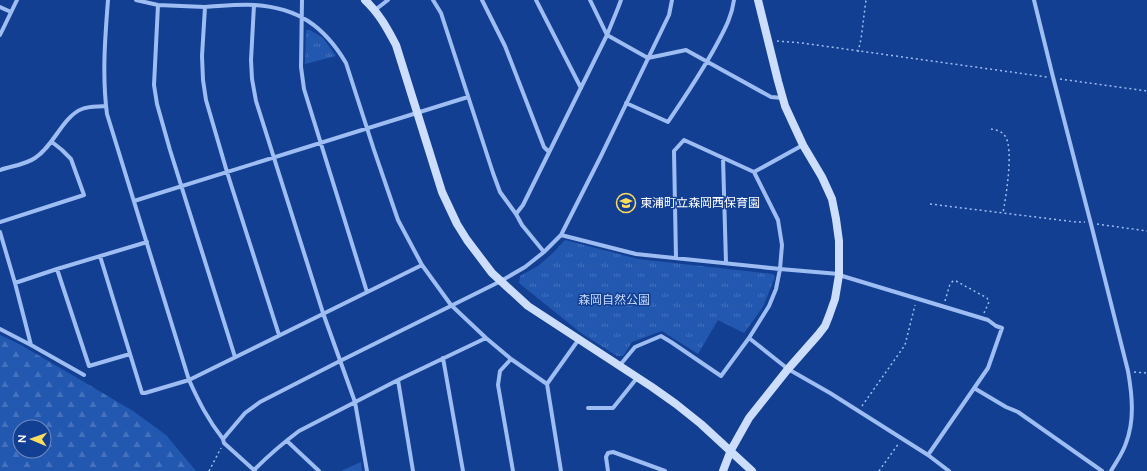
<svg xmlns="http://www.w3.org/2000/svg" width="1147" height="471" font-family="'Nunito Sans','Noto Sans JP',sans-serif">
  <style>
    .grass { fill: url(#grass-tufts) }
    .forest { fill: url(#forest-firs); fill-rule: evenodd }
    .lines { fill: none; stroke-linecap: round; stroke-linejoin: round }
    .path { stroke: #9ebdf2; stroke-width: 1.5; stroke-dasharray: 2 3; stroke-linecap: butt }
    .street { stroke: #9ebdf2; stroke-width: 4 }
    .secondary { stroke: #cddefc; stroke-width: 8 }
    .labels { text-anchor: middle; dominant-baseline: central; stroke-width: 3; stroke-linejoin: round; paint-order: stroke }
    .poi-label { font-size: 12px; fill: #fff; stroke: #123f92; text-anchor: start }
    .park-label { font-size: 12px; fill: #c5dafd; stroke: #123f92 }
  </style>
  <defs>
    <pattern id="grass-tufts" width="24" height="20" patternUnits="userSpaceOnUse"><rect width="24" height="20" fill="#2358b1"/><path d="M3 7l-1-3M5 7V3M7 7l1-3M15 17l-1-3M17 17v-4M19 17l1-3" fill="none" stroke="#4471bd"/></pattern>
    <pattern id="forest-firs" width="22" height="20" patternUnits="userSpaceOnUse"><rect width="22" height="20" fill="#2358b1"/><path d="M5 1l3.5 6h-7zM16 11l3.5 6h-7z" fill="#4471bd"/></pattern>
  </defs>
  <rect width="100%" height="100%" fill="#123f92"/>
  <path class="grass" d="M306,30H310L323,38L336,56L305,64Z
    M565,240L638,259L773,274L775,277L763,307L744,333L718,320L698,354L662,331L632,342L623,356H617L581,333L519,283L520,276L538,266L554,252Z
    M361,462L362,471H341Z"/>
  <path class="forest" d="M0,335L19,344L74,376L133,411L166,435L196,471H0ZM20,427H44V451H20Z"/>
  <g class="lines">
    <path class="path" d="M777,41L802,43L1047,77
      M858,52L861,39L866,0
      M1060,79L1147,91
      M991,129C996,130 1002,131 1005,136C1014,148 1006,197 1003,213
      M930,204L1076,222H1085
      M1097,224L1147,231
      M945,301L950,284L953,281H956L987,298L989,302L984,313
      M1134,372L1147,373
      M862,406L905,345L915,305
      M209,471L221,448
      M879,471L899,443"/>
    <path class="street" d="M108,0C105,38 102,76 107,114L189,380C199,402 208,420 223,439L224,443L255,471
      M136,0L158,5L205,7L202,56L203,80L206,100L227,172L279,335
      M302,0L301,67L304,89L367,292
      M433,0L441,13L493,173L500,192L516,214
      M482,0L505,46L544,147L549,152
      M536,0L581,88
      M590,0L607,35L648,58L686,50L771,97L783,98
      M1034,0L1053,77L1091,224L1128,371C1132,394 1135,420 1126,443C1123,453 1116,462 1111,471
      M158,5L154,85L157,104L170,150L235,357
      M254,5L251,60L252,79L256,101L323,313L355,402L367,471
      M0,7L11,12
      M205,7C222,6 238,4 255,5C298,8 324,26 346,63L374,150L398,220L422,265
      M375,10L388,0
      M0,35L17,0
      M626,103L668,122C686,95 704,69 719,40C726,27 732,15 734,0
      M723,158L726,263
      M0,170C11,166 25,165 35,158C54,146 62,117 82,109C89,106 99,107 106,106
      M754,172L803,145
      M134,201L468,97
      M0,222L84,195L71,159L62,150L52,142
      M0,232L15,283L31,345
      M561,235L636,254L780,269L839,274
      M544,252L522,225L516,214L523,205L607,35L618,8L621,0
      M100,256L142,393H145L189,380L422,265L451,305L486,338L511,359L547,384L561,471
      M57,269L89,366L130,354
      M839,275L988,320L996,326L1002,328L988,368L928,455
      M15,283L57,269L147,242
      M0,329L31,345L84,375
      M749,338L788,369L830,393L928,455L949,471
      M443,358L463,471
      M511,359L500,371L498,385L513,471
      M620,365L635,347L661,336L671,342L721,376L749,338L769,306L776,289L780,269L782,245L778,220L754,172L684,140L674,151L676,258
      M398,380L413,471
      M547,384L579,339
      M974,388L1006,407L1018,412L1102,471
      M588,408H613L637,378
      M223,439L245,413L260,402L340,361L501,281L525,267L544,252L561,235L601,156L669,15L672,0
      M287,441L319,471
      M254,470C268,456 283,443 299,431L398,380L486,338
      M608,471L606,457L608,453L613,452L665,471"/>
    <path class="secondary" d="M365,0C379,13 387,28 396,45L442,192L457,224L467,240L492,273L528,306L652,387L676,404L701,424L752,471
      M723,471L731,450L749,418L788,369L818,335L825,326L829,316L835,299L839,275V241L836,219L832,199L822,177L803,145L785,106L778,81L758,0"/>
  </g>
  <defs>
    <g id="school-ring" transform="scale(1)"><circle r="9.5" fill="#123f92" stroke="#ffdd5f" stroke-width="1.5"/><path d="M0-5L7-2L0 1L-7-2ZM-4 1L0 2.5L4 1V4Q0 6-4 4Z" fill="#ffdd5f"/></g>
  </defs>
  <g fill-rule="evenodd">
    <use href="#school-ring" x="626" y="203"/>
  </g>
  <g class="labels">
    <g class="poi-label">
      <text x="640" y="203">東浦町立森岡西保育園</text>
    </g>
    <g class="park-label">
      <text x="614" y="300">森岡自然公園</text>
    </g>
  </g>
  <g transform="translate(32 439) rotate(272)"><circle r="19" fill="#123f92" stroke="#718cbe"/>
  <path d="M0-3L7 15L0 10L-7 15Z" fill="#ffdd5f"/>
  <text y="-6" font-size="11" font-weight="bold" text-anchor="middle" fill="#ffffff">N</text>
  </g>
</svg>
